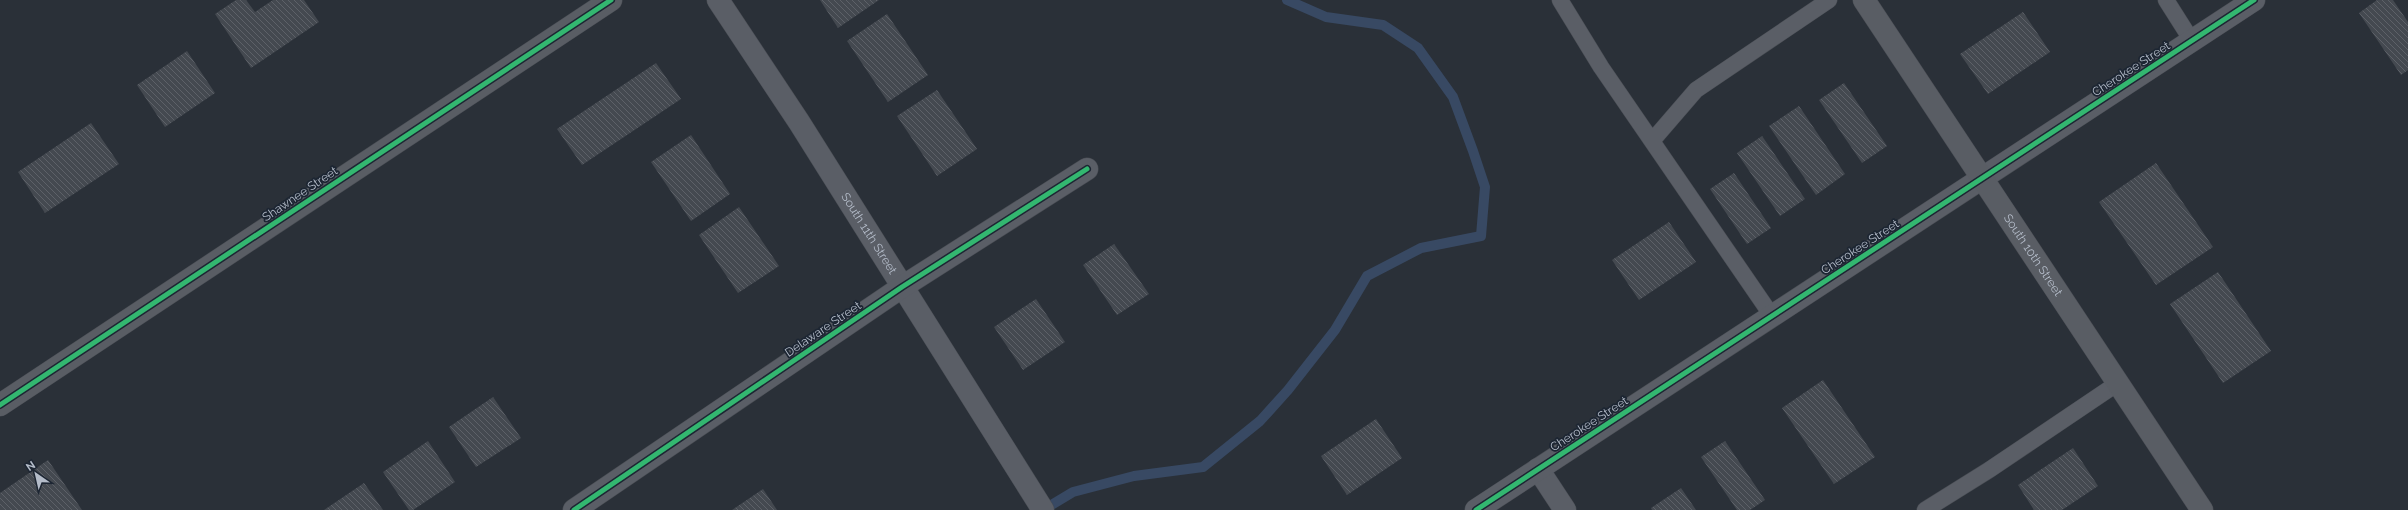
<svg xmlns="http://www.w3.org/2000/svg" width="2408" height="510" font-family="Raleway,sans-serif">
  <style>
    .lines { fill: none; stroke-linecap: round; stroke-linejoin: round }
    .stream { stroke: #384963; stroke-width: 10 }
    .building { fill: url(#building-back-hatch) }
    .lane-casing { stroke: #484c53; stroke-width: 17 }
    .street-casing { stroke: #484c53; stroke-width: 23 }
    .secondary-casing { stroke: #484c53; stroke-width: 23 }
    .lane { stroke: #5a5e66; stroke-width: 16 }
    .street { stroke: #5a5e66; stroke-width: 22 }
    .secondary { stroke: #595d64; stroke-width: 22 }
    .cycleway-casing { stroke: #1d2633; stroke-width: 8 }
    .cycleway { stroke: #33b770; stroke-width: 5 }
    .labels { text-anchor: middle; dominant-baseline: central; stroke-width: 3.5; stroke-linejoin: round; paint-order: stroke }
    .street-label { font-size: 12px; fill: #b4bcc9; stroke: #1d2633 }
  </style>
  <defs>
    <pattern id="building-back-hatch" width="6" height="6" patternUnits="userSpaceOnUse"><rect width="6" height="6" fill="#444950"/><path d="M-1 5l2 2M0 0l6 6M5-1l2 2" fill="none" stroke="#5d6168"/></pattern>
  </defs>
  <rect width="100%" height="100%" fill="#2a3038"/>
  <g class="lines">
    <path class="stream" d="M1043,510L1073,492L1134,476L1203,467L1260,421L1288,390L1335,330L1367,276L1421,248L1481,236L1485,187L1473,151L1453,97L1418,48L1383,25L1326,17L1287,0"/>
  </g>
  <path class="building" d="M236,0H246L255,12L273,0H304L319,22L251,68L215,14Z
    M820,0H879L838,28Z
    M2377,0H2393L2408,22V70L2401,75L2359,13Z
    M2023,12L2050,52L1988,94L1960,54Z
    M887,14L928,75L888,102L847,41Z
    M187,51L215,93L165,127L137,85Z
    M656,63L681,99L582,165L557,129Z
    M1844,83L1887,146L1862,163L1819,100Z
    M937,90L977,149L937,176L897,116Z
    M1799,106L1845,174L1816,195L1769,126Z
    M91,123L119,164L45,213L18,172Z
    M691,135L730,194L691,221L651,162Z
    M1762,136L1805,199L1780,216L1737,153Z
    M2156,163L2213,247L2156,285L2099,202Z
    M1734,173L1771,228L1747,244L1710,189Z
    M739,207L779,266L738,293L699,235Z
    M1669,222L1696,262L1639,300L1612,260Z
    M1114,244L1149,294L1117,315L1083,265Z
    M2218,272L2271,351L2223,383L2170,304Z
    M1036,299L1065,342L1023,370L994,327Z
    M1823,380L1875,457L1834,484L1782,408Z
    M493,397L521,438L476,467L449,427Z
    M1376,419L1402,458L1347,495L1321,456Z
    M428,441L455,482L413,510H409L383,472Z
    M1725,441L1765,500L1750,510H1737L1701,457Z
    M2073,448L2098,486L2062,510H2034L2018,485Z
    M48,460L82,510H0V493Z
    M364,483L383,510H324Z
    M1681,488L1696,510H1652L1651,508Z
    M763,489L777,510H732Z"/>
  <g class="lines">
    <g class="lane-casing">
      <path id="lane" d="M1560,0L1601,67L1772,316
        M2166,0L2192,41
        M1652,141L1696,90L1829,0
        M1925,510L1989,470L2118,383"/>
    </g>
    <g class="street-casing">
      <g id="street">
        <path id="s1" d="M718,0L799,122L1043,510"/>
        <path d="M1538,469L1565,510"/>
        <path d="M574,510L902,287L1087,169"/>
        <path d="M1476,510L2254,0"/>
      </g>
    </g>
    <g class="secondary-casing">
      <g id="secondary">
        <path id="s2" d="M1864,0L2202,510"/>
        <path d="M0,405L611,0"/>
      </g>
    </g>
    <use href="#lane" class="lane"/>
    <use href="#street" class="street"/>
    <use href="#secondary" class="secondary"/>
    <g class="cycleway-casing">
      <path id="cycleway" d="M0,405L611,0
        M574,510L902,287L1087,169
        M1476,510L2254,0"/>
    </g>
    <use href="#cycleway" class="cycleway"/>
  </g>
  <g class="labels">
    <g class="street-label">
      <text transform="translate(2131 69) rotate(-33)">Cherokee Street</text>
      <text transform="translate(300 194) rotate(-34)">Shawnee Street</text>
      <text stroke="none"><textPath href="#s1" startOffset="278">South 11th Street</textPath></text>
      <text transform="translate(1860 247) rotate(-33)">Cherokee Street</text>
      <text stroke="none"><textPath href="#s2" startOffset="306">South 10th Street</textPath></text>
      <text transform="translate(823 329) rotate(-34)">Delaware Street</text>
      <text transform="translate(1589 424) rotate(-33)">Cherokee Street</text>
    </g>
  </g>
  <g transform="translate(36 474) rotate(326)" stroke="#1d2633" stroke-width="3" paint-order="stroke">
  <path d="M0-3L7 15L0 10L-7 15Z" fill="#b4bcc9"/>
  <text y="-6" font-size="11" font-weight="bold" text-anchor="middle" fill="#b4bcc9">N</text>
  </g>
</svg>
